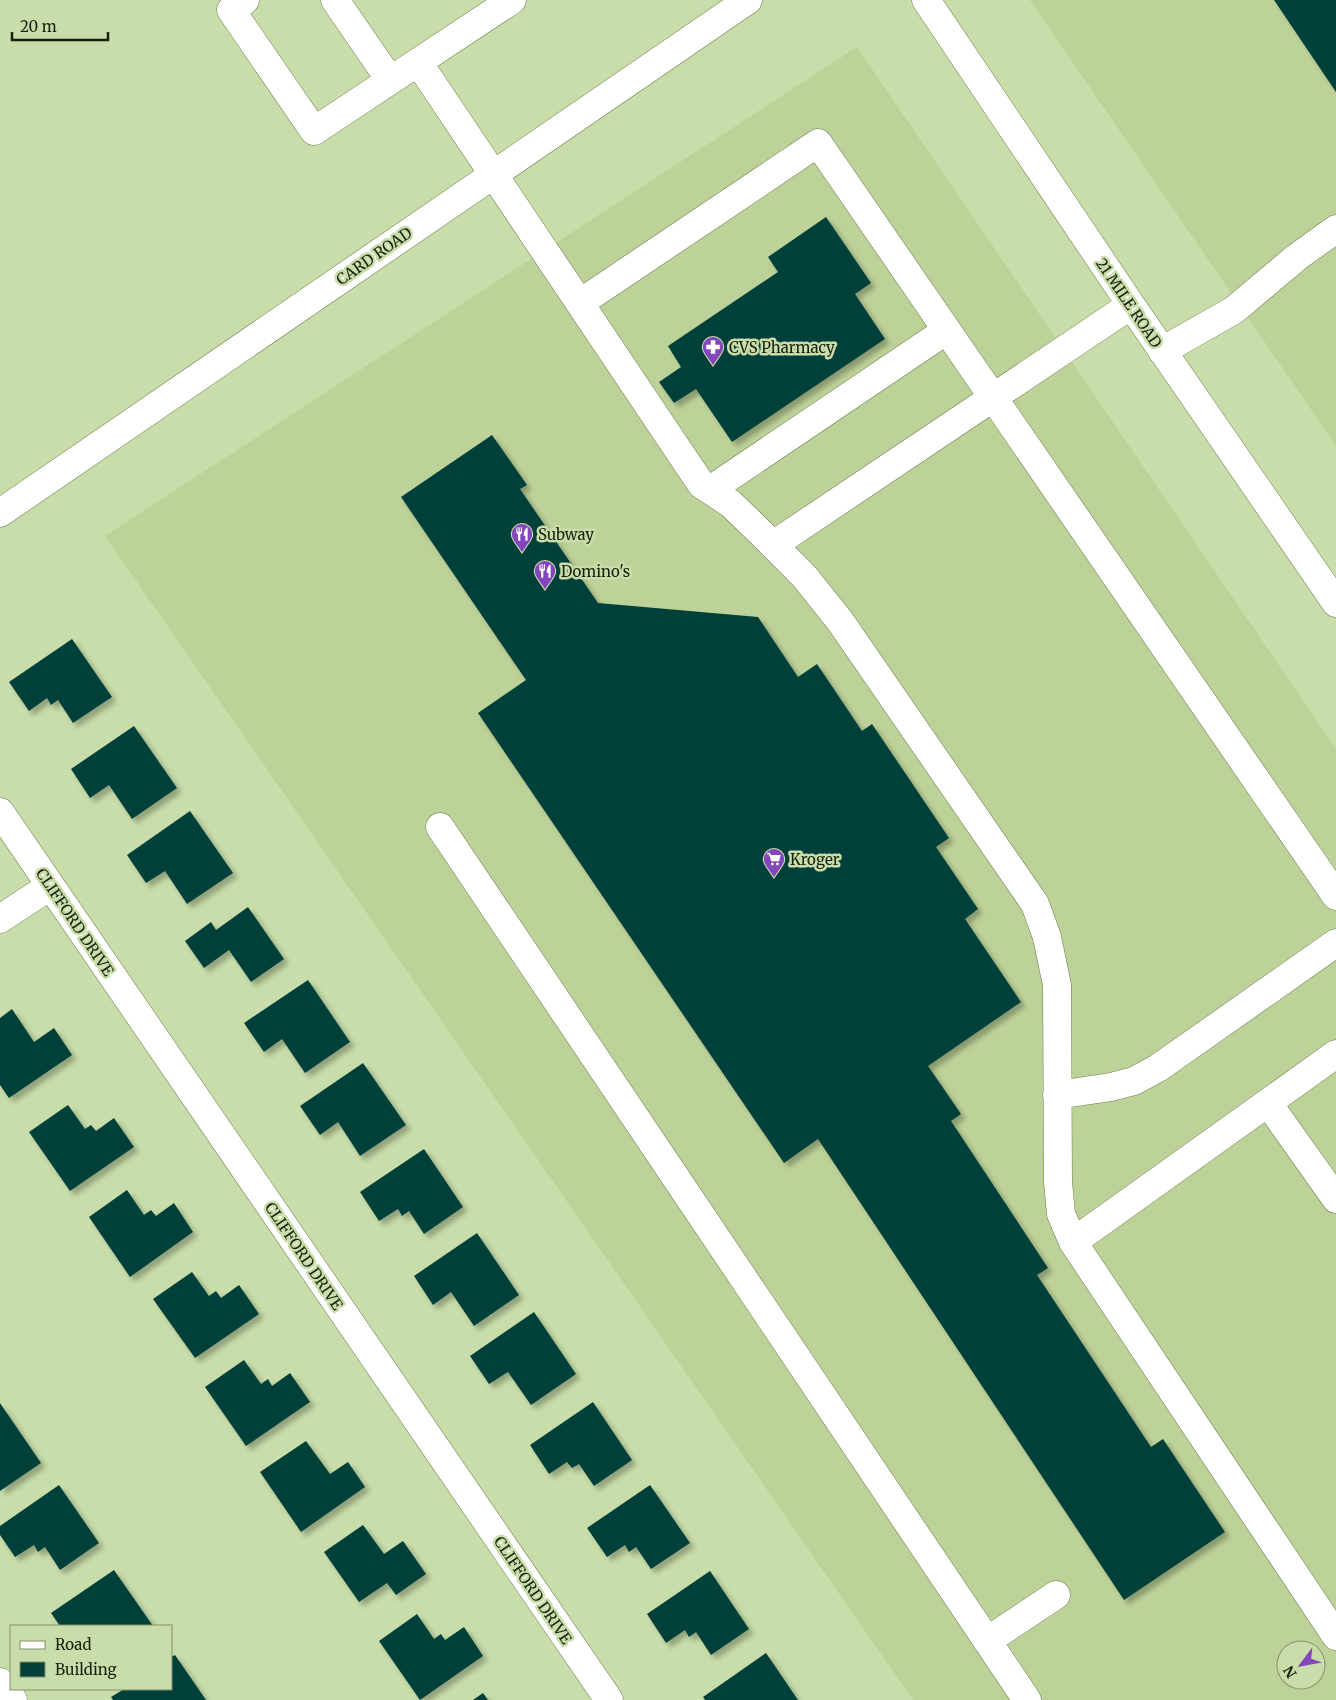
<svg xmlns="http://www.w3.org/2000/svg" width="1336" height="1700" font-family="Merriweather,serif">
  <style>
    .built { fill: #bdd298; fill-rule: evenodd }
    .building { fill: #03403b; filter: url(#shadow) }
    .lines { fill: none; stroke-linecap: round; stroke-linejoin: round }
    .minor-casing { stroke: #6a7c4c; stroke-width: 29 }
    .minor { stroke: #fff; stroke-width: 28 }
    .labels { text-anchor: middle; dominant-baseline: central; stroke-width: 5; stroke-linejoin: round; paint-order: stroke }
    .street-label { font-size: 15px; fill: #181f0b; stroke: #c8dda9 }
    .poi-label { font-size: 15px; fill: #181f0b; stroke: #c8dda9; text-anchor: start }
  </style>
  <defs>
    <filter id="shadow"><feDropShadow dx="4.5" dy="4.5" stdDeviation="2.5" flood-color="#0004"/></filter>
  </defs>
  <rect width="100%" height="100%" fill="#c8dda9"/>
  <path class="built" d="M1030,0H1336V446Z
    M857,47L1336,749V1700H913L105,536ZM1286,1650H1316V1680H1286Z"/>
  <path class="building" d="M1274,0H1336V92Z
    M826,217L871,283L855,294L885,339L732,442L696,389L674,403L659,382L681,367L668,346L778,272L768,257Z
    M492,435L527,485L520,489L598,603L758,617L798,677L817,664L862,731L872,724L949,838L936,847L978,909L965,919L1021,1002L928,1066L961,1114L951,1121L1048,1268L1037,1275L1151,1447L1163,1439L1225,1532L1124,1600L818,1139L784,1163L478,713L526,680L401,497Z
    M72,639L112,697L73,723L58,700L51,705L47,698L29,711L9,682Z
    M134,726L177,788L132,819L109,785L90,798L71,769Z
    M190,811L233,873L187,904L165,871L146,883L127,855Z
    M248,907L284,959L251,982L229,950L204,968L185,941L211,922L216,930Z
    M308,980L350,1042L305,1073L282,1039L264,1052L244,1023Z
    M12,1009L34,1042L54,1028L72,1055L9,1098L0,1085V1018Z
    M363,1063L406,1125L360,1156L338,1122L320,1135L300,1106Z
    M68,1105L85,1129L91,1125L96,1131L114,1118L134,1147L70,1191L29,1132Z
    M424,1149L463,1207L424,1234L409,1211L402,1216L398,1209L379,1221L360,1192Z
    M127,1190L144,1215L151,1210L156,1216L174,1203L193,1232L130,1277L89,1217Z
    M477,1233L519,1295L474,1326L451,1292L433,1305L414,1276Z
    M192,1272L209,1296L216,1291L221,1298L239,1285L259,1314L195,1358L153,1299Z
    M534,1312L576,1374L531,1405L508,1372L489,1384L470,1356Z
    M244,1360L261,1384L268,1379L272,1386L290,1373L310,1402L246,1446L205,1387Z
    M593,1402L632,1460L594,1486L579,1464L572,1468L567,1462L549,1474L530,1445Z
    M0,1403L41,1463L0,1491Z
    M306,1441L330,1474L348,1462L365,1487L301,1532L260,1472Z
    M59,1485L99,1543L60,1570L45,1547L38,1552L34,1545L15,1557L0,1535V1526Z
    M650,1485L690,1543L651,1569L636,1547L629,1552L625,1545L607,1557L587,1528Z
    M363,1525L384,1554L403,1541L426,1574L396,1595L387,1583L359,1602L324,1552Z
    M114,1570L153,1626H60L51,1613Z
    M710,1571L749,1629L711,1655L696,1632L689,1637L685,1630L666,1643L647,1614Z
    M417,1614L434,1639L441,1634L445,1640L464,1627L483,1656L420,1700L379,1641Z
    M766,1653L798,1700H705L703,1697Z
    M175,1655L206,1700H113L111,1697L124,1689H171V1657Z
    M483,1693L488,1700H473Z"/>
  <g class="lines">
    <g class="minor-casing">
      <path id="minor" d="M245,0L231,10L314,131L512,0
        M335,0L390,80
        M926,0L1131,305L1336,603
        M418,62L701,484L731,504L761,533L804,576L840,621L1035,904L1047,937L1057,985L1058,1182L1061,1214L1073,1242L1336,1636
        M580,303L818,143L1336,896
        M1162,351L1234,310L1297,257L1336,229
        M710,490L947,330
        M0,513L748,0
        M773,545L1131,305
        M0,812L609,1700
        M440,827L1027,1700
        M0,919L50,886
        M1057,1095L1111,1087L1134,1081L1158,1068L1336,943
        M1268,1103L1336,1199
        M1073,1242L1336,1054
        M987,1641L1056,1595
        M0,1682L13,1700"/>
    </g>
    <use href="#minor" class="minor"/>
  </g>
  <defs>
    <g id="pharmacy-pin" transform="scale(1.125)"><path d="M0 17L-7.5 6A9.5 9.5 0 1 1 7.5 6Z" fill="#8446bc" stroke="#c8dda9"/><path d="M-2-6h4v4h4v4h-4v4h-4v-4h-4v-4h4Z" fill="#fff"/></g>
    <g id="restaurant-pin" transform="scale(1.125)"><path d="M0 17L-7.5 6A9.5 9.5 0 1 1 7.5 6Z" fill="#8446bc" stroke="#c8dda9"/><path d="M-5-6h1v4h1v-4h1v4h1v-4h1v5L-1.5 .5V6h-2V.5L-5-1ZM5-6V6H3V1.5H1.5Q1.5-4 5-6Z" fill="#fff"/></g>
    <g id="supermarket-pin" transform="scale(1.125)"><path d="M0 17L-7.5 6A9.5 9.5 0 1 1 7.5 6Z" fill="#8446bc" stroke="#c8dda9"/><path d="M-6-5.5h2.5l.6 2H6L4.5 2H-2.5L-4.4-4H-6ZM-1.5 3.2a1.3 1.3 0 1 0 .1 0ZM3 3.2a1.3 1.3 0 1 0 .1 0Z" fill="#fff"/></g>
  </defs>
  <g fill-rule="evenodd">
    <use href="#pharmacy-pin" x="713" y="347"/>
    <use href="#restaurant-pin" x="522" y="534"/>
    <use href="#restaurant-pin" x="545" y="571"/>
    <use href="#supermarket-pin" x="774" y="859"/>
  </g>
  <g class="labels">
    <g class="street-label">
      <text transform="translate(374 256) rotate(-35)">CARD ROAD</text>
      <text transform="translate(1129 303) rotate(56)">21 MILE ROAD</text>
      <text transform="translate(75 922) rotate(56)">CLIFFORD DRIVE</text>
      <text transform="translate(304 1256) rotate(56)">CLIFFORD DRIVE</text>
      <text transform="translate(533 1590) rotate(56)">CLIFFORD DRIVE</text>
    </g>
    <g class="poi-label">
      <text x="729" y="347">CVS Pharmacy</text>
      <text x="538" y="534">Subway</text>
      <text x="561" y="571">Domino's</text>
      <text x="790" y="859">Kroger</text>
    </g>
  </g>
  <rect x="10" y="1625" width="162" height="65" fill="#c8dda9" stroke="#82916a"/>
  <rect x="20" y="1641" width="25" height="8" fill="#ffffff" stroke="#82916a"/>
  <text x="55" y="1650" font-size="15" fill="#181f0b">Road</text>
  <rect x="20" y="1662" width="25" height="15" fill="#03403b" stroke="#82916a"/>
  <text x="55" y="1675" font-size="15" fill="#181f0b">Building</text>
  <g transform="translate(1301 1665) rotate(238)"><circle r="24" fill="#c8dda9" stroke="#82916a"/>
  <path d="M0-4L9 19L0 12L-9 19Z" fill="#8446bc"/>
  <text y="-8" font-size="14" font-weight="bold" text-anchor="middle" fill="#181f0b">N</text>
  </g>
  <path d="M12 32v8h96v-8" fill="none" stroke="#181f0b" stroke-width="2.5"/>
  <text x="20" y="32" font-size="15" fill="#181f0b" stroke="#c8dda9" stroke-width="4" paint-order="stroke">20 m</text>
</svg>
